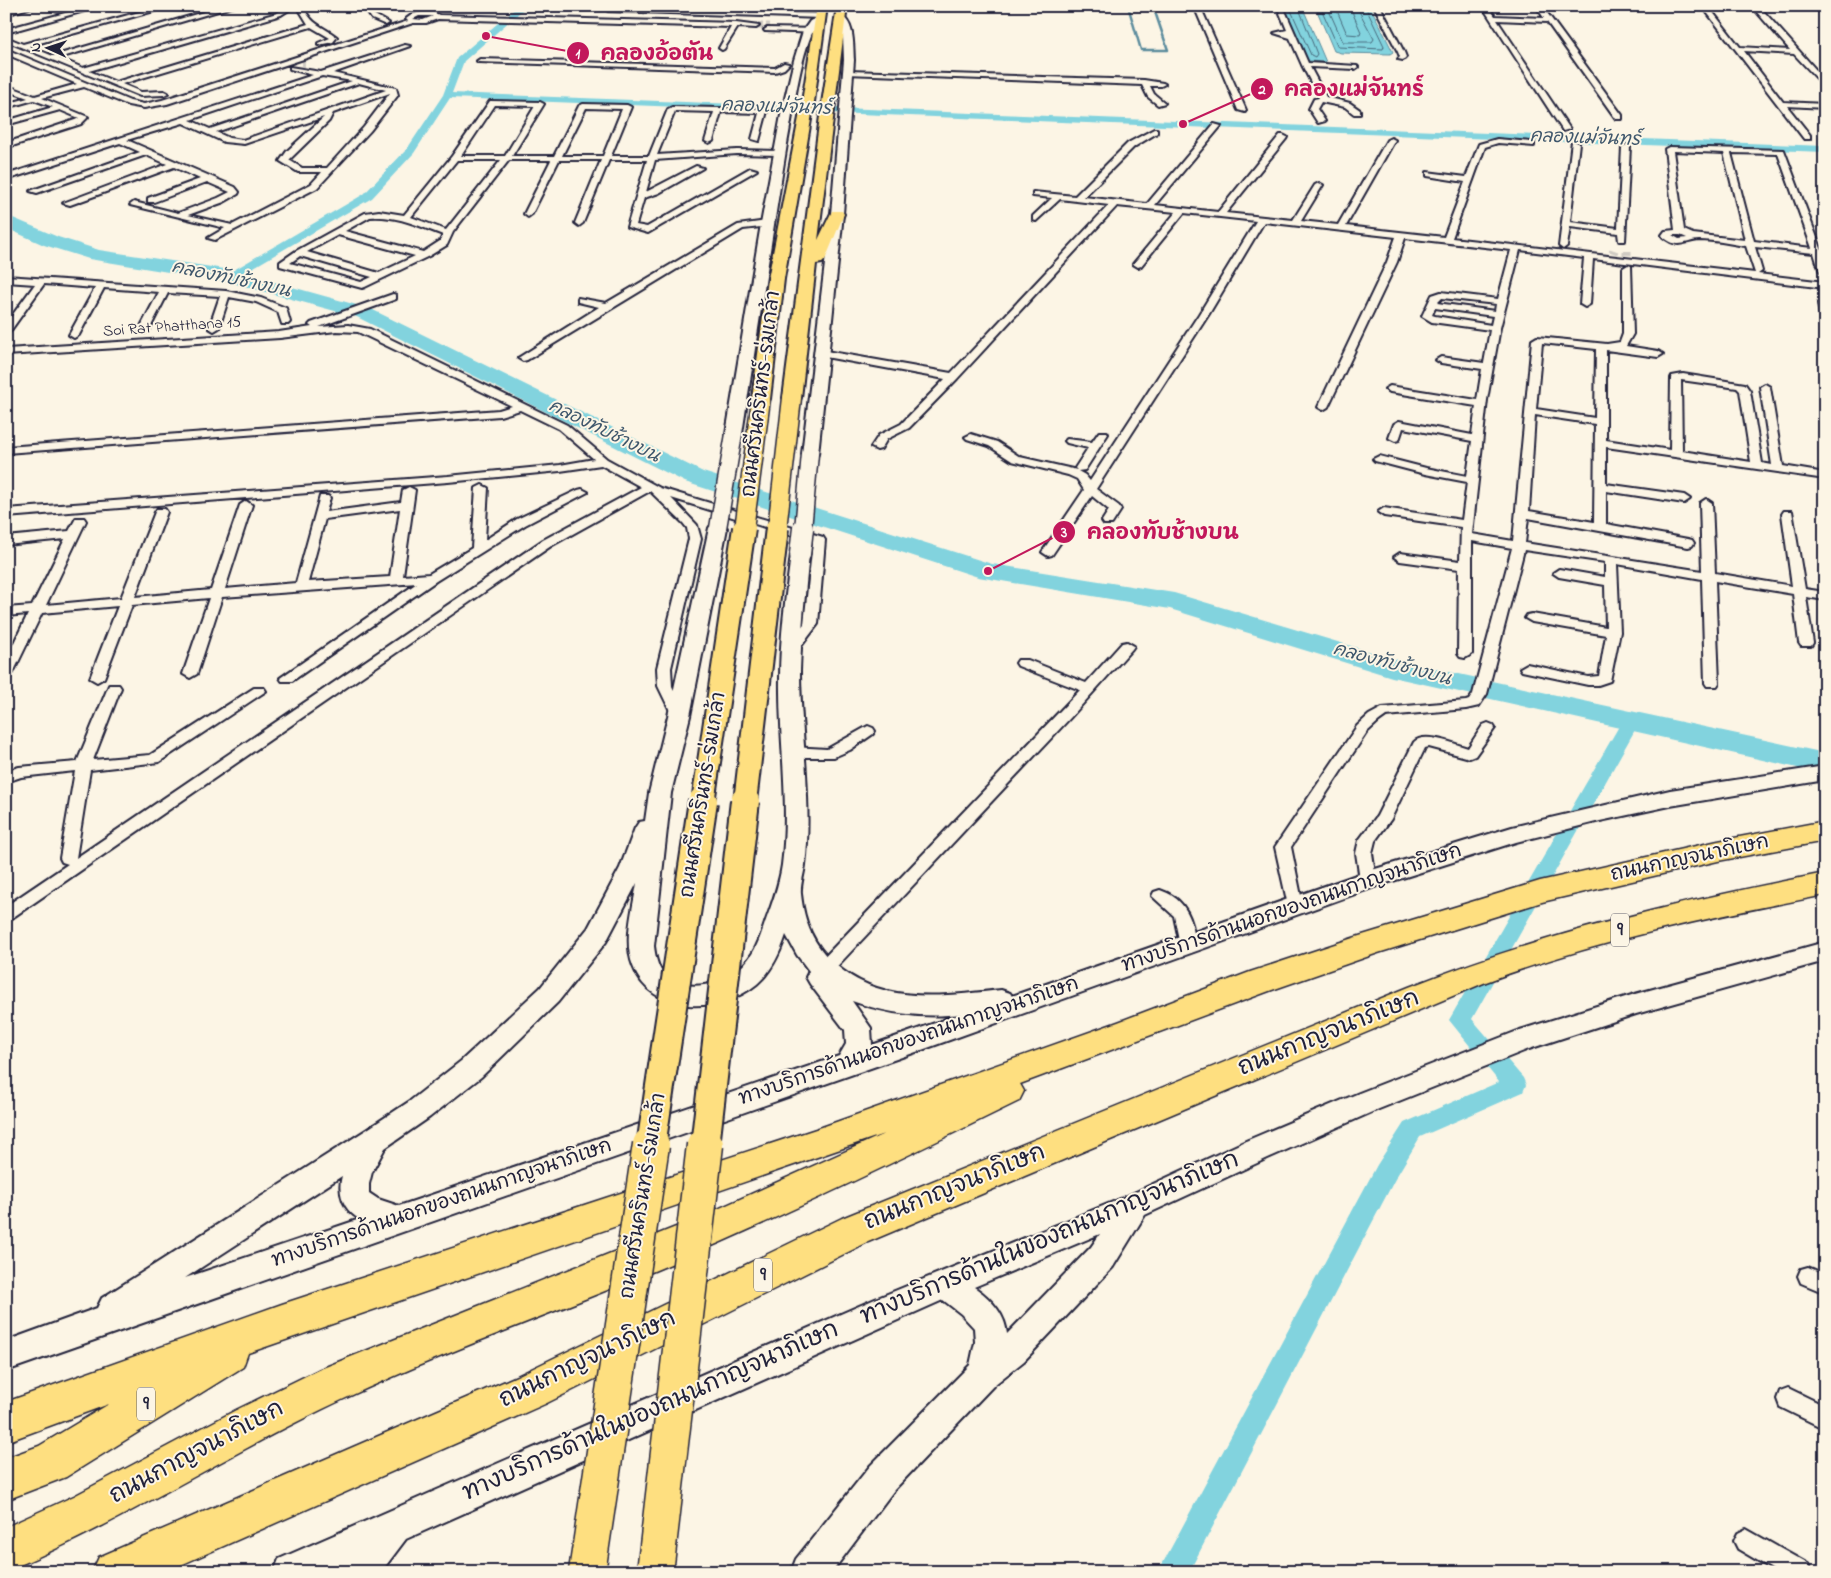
<svg xmlns="http://www.w3.org/2000/svg" width="1831" height="1578" font-family="'Indie Flower','Playpen Sans Thai',sans-serif">
  <style>
    .water { fill: #82d3de; stroke: #5c8c9d }
    .lines { fill: none; stroke-linecap: round; stroke-linejoin: round }
    .shore { stroke: #48697c; stroke-width: 1 }
    .stream { stroke: #5c8c9d; stroke-width: 2.5 }
    .canal { fill: #82d3de; fill-rule: evenodd }
    .river { fill: #82d3de; fill-rule: evenodd }
    .street-tunnel-far1 { stroke: #d0cbc3; stroke-width: 7; stroke-dasharray: 7 3; stroke-linecap: butt }
    .street-tunnel { stroke: #d0cbc3; stroke-width: 9; stroke-dasharray: 9 4.5; stroke-linecap: butt }
    .street-casing { stroke: #22223b; stroke-width: 4 }
    .secondary-casing { stroke: #22223b; stroke-width: 4 }
    .primary-casing { stroke: #22223b; stroke-width: 4 }
    .highway-casing { stroke: #22223b; stroke-width: 3 }
    .street { fill: #fcf5e5; fill-rule: evenodd }
    .secondary { fill: #fcf5e5; fill-rule: evenodd }
    .primary { fill: #fedf80; fill-rule: evenodd }
    .highway { fill: #fedf80; fill-rule: evenodd }
    .secondary-bridge-far1-casing { stroke: #22223b; stroke-width: 19; stroke-linecap: butt }
    .secondary-bridge-casing { stroke: #22223b; stroke-width: 23; stroke-linecap: butt }
    .primary-bridge-far3-casing { stroke: #22223b; stroke-width: 21; stroke-linecap: butt }
    .primary-bridge-far2-casing { stroke: #22223b; stroke-width: 26; stroke-linecap: butt }
    .primary-bridge-far1-casing { stroke: #22223b; stroke-width: 32; stroke-linecap: butt }
    .primary-bridge-casing { stroke: #22223b; stroke-width: 39; stroke-linecap: butt }
    .secondary-bridge-far1 { stroke: #fcf5e5; stroke-width: 16 }
    .secondary-bridge { stroke: #fcf5e5; stroke-width: 20 }
    .primary-bridge-far3 { stroke: #fedf80; stroke-width: 18 }
    .primary-bridge-far2 { stroke: #fedf80; stroke-width: 22 }
    .primary-bridge-far1 { stroke: #fedf80; stroke-width: 28 }
    .primary-bridge { stroke: #fedf80; stroke-width: 36 }
    .labels { text-anchor: middle; dominant-baseline: central; stroke-width: 4; stroke-linejoin: round; paint-order: stroke }
    .far-street-label { font-size: 16px; fill: #22223b; stroke: #fcf5e5 }
    .far-water-label { font-size: 18px; font-style: italic; fill: #3f576c; stroke: #fcf5e5 }
    .shield { fill: #fcf5e5; stroke: #63616e; stroke-width: 1 }
    .shield-label { font-size: 19px; font-weight: bold; fill: #22223b }
    .street-label { font-size: 20px; fill: #22223b; stroke: #fcf5e5 }
    .near-street-label { font-size: 24px; fill: #22223b; stroke: #fcf5e5 }
    .leader { fill: none; stroke: #c2185b; stroke-width: 2 }
    .callout-dot { fill: #c2185b; stroke: #fcf5e5; stroke-width: 2 }
    .mark-label { font-size: 15px; text-anchor: middle; font-weight: bold; fill: #fff }
    .callout-label { font-size: 21px; text-anchor: middle; font-weight: bold; fill: #c2185b; stroke: #fcf5e5; stroke-width: 4; stroke-linejoin: round; paint-order: stroke }
  </style>
  <rect width="100%" height="100%" fill="#fcf5e5"/>
  <filter id="ink" filterUnits="userSpaceOnUse"><feTurbulence type="fractalNoise" baseFrequency=".02" numOctaves="2"/><feDisplacementMap in="SourceGraphic" scale="10" xChannelSelector="R" yChannelSelector="G"/><feConvolveMatrix kernelMatrix="1 2 1 2 8 2 1 2 1" color-interpolation-filters="sRGB"/></filter>
  <g filter="url(#ink)">
    <path class="water" d="M1283,6H1302L1326,62L1308,61Z
      M1315,6H1370L1393,52L1390,54L1341,53L1334,51Z"/>
    <g class="lines">
      <path class="shore" d="M1289,6L1311,55L1315,57L1317,54L1298,6
        M1320,6L1338,47L1383,49L1384,46L1365,6
        M1327,6L1343,42H1372L1374,39L1360,13L1359,6
        M1335,6L1347,34L1360,35L1361,32L1353,14L1352,6"/>
      <path class="stream" d="M1128,6L1141,50H1168L1153,6"/>
      <path class="canal" d="M518,6H527L464,61L452,93L1825,146V152L450,98L414,153L372,198L235,278H227L225,276L227,274L364,194L407,149L443,95L457,58Z
        M1631,715L1637,717L1640,721L1472,1019L1523,1078L1526,1085L1523,1092L1420,1137L1395,1179L1189,1572H1158L1377,1165L1404,1123L1499,1082L1449,1020L1622,721L1625,717Z"/>
      <path class="river" d="M6,215L58,237L99,250L231,270L371,309L703,472L992,564L1174,593L1408,663L1825,753V774L1392,677L1170,609L978,577L685,482L357,317L229,282L89,259L44,245L6,228Z"/>
      <path class="street-tunnel-far1" d="M756,26H770
        M302,64H305"/>
      <path class="street-tunnel" d="M1627,251V255
        M1613,253L1614,250"/>
      <g class="street-casing">
        <path id="street" d="M24,6H35L6,15V11Z
          M91,6H102L6,33V29Z
          M161,6H172L29,46L53,56L224,6H235L59,58L83,68L277,13L287,6H295L281,15L89,71L116,82L308,24L297,6H303C312,26 322,25 337,37L333,42L318,45V43L330,38L311,27L122,84L141,92L164,91L168,93L164,95L140,96L6,41V37L23,44Z
          M363,6H369L373,14L389,23L386,25L372,19Z
          M1194,6H1200L1246,110L1245,112L1238,110Z
          M1277,6H1283L1308,63L1357,66L1358,67L1355,69L1310,67L1326,97L1350,103L1360,110V114H1354L1345,107L1321,102L1317,109L1325,121L1318,123L1309,109L1314,99L1319,98L1302,65L1290,38L1274,33L1287,30Z
          M1374,6H1380L1404,52L1406,57L1403,60L1398,59L1400,57L1398,52Z
          M1482,6H1488L1495,16L1544,18L1536,6H1542L1622,115V119H1616L1547,22L1497,20L1570,129L1563,131Z
          M1702,6H1708L1740,47L1790,50L1755,10L1725,6H1759L1825,80V87L1794,54L1744,51L1783,102L1825,104V108L1787,106L1810,135V139H1804Z
          M1819,6H1825V11Z
          M610,8L821,14L824,16L821,18L608,11Z
          M422,12H433L439,15L736,23L759,26L756,28L738,27L724,49L722,50L719,48L731,27L438,19L426,23H413L167,104L144,108L128,105L84,87L42,98L88,117L81,124L6,148V143L75,120L79,118L60,110L6,125V121L53,107L34,100L6,108V104L28,98L6,90V85L35,96L77,84L6,54V49L130,101L144,104L162,100L408,21L406,19L413,14ZM419,16H433L423,20L413,19Z
          M767,28L819,29L822,31L819,33L765,31L764,30Z
          M405,45L410,46L333,73L396,88L398,95L370,131L317,188L215,240L208,238L225,228L130,205L134,202L178,213L218,198L230,192L207,182L154,202H148V198L200,179L174,167L70,205L63,203L167,164L146,155L37,193L30,191L140,152L120,143L6,180V175L313,75L290,69V67L321,72ZM322,76L352,81L210,129L190,120ZM359,83L386,90L243,140L229,138L216,132ZM390,93L364,127L327,168H302L289,160L329,121L333,113ZM324,117L287,151L280,161L298,172H322L311,184L232,225L188,215L224,202L238,194L239,192L235,187L127,140L183,123L224,142L244,144Z
          M480,59L775,68L784,63L789,64L784,69L775,72L478,62L477,61Z
          M848,71L1144,80L1163,83L1165,84L1161,86H1150L1154,94L1165,103L1158,105L1148,97L1142,85L846,74V72Z
          M490,101L540,102L544,104L512,156H554L579,106L583,104L627,105L631,107L611,156H649L668,109L672,107L763,109L767,111L759,141L752,139L759,113L721,112L713,141L709,143L705,141L714,112L675,111L657,155L737,150L780,151L784,153L780,155L737,154L655,160L646,192L696,166L703,168L659,193L644,198L636,225L647,227L750,168L757,170L648,233L627,227L647,160H609L583,223L579,226L575,223L601,160H559L532,214L528,217L524,214L551,160H509L453,232L447,245L429,256L365,287L362,288L280,266V262L296,251L365,213L379,211L404,215L452,156ZM495,105L535,106L505,156H461ZM586,108L622,109L603,156H562ZM457,160H501L446,230L411,217ZM370,217C396,215 419,226 443,235L440,241L423,252L345,231ZM338,235L415,256L379,273L307,252ZM300,256L372,277L361,282L290,263Z
          M1214,124L1221,126L1155,205L1218,212L1280,135H1283L1287,137L1286,139L1226,213L1293,220L1315,185L1319,183L1323,185L1301,221L1338,225L1387,140L1391,138L1395,140L1346,226L1444,237L1465,182L1427,176V172L1466,177L1479,144L1497,139L1531,142H1534V146L1498,143L1485,147L1452,238L1755,273L1746,246C1731,244 1715,240 1699,240C1685,241 1679,250 1663,237L1662,235L1665,231L1675,230L1665,149L1669,147L1784,150L1822,251L1825,259V275L1820,272L1814,253L1755,247L1762,271L1758,274L1825,282V288L1593,259L1590,304L1585,307L1580,304L1584,258L1520,250L1500,328L1487,400L1472,534L1513,541L1532,340L1537,337L1607,344L1620,342L1623,334V268L1628,265L1631,266L1633,334L1626,346L1658,351L1663,354L1658,357L1606,350V440L1670,450L1671,378L1672,376L1683,374L1745,384L1750,391L1762,463L1772,465L1760,387L1765,384L1770,387L1783,466L1825,473V479L1606,447V484L1684,495L1690,499L1684,503L1606,491V524L1688,539L1692,540L1694,543L1692,546L1688,547L1528,518L1525,543L1702,571L1700,503L1706,499L1712,503L1715,573L1792,586L1782,514L1784,511H1792L1805,589L1825,592V600L1806,597L1813,643L1811,646H1801L1799,643L1793,594L1715,581L1719,683L1717,686H1707L1705,683L1702,579L1617,564L1620,632L1610,681L1598,685H1588L1522,671L1520,668L1527,664L1588,677L1599,676L1606,635L1532,622L1525,618L1527,615L1532,614L1606,627L1605,585L1559,577L1553,573L1559,569L1605,577V562L1524,550L1487,694L1479,706L1466,709L1386,716L1379,721L1367,732L1291,847L1303,906L1301,910L1295,912L1289,910L1275,847L1357,726L1369,715L1382,708L1466,701L1469,700L1473,694L1512,548L1472,541V654L1465,658L1460,657L1458,654L1459,569L1400,561L1394,557L1400,553L1460,561L1461,527L1384,516L1378,512L1384,508L1462,520L1467,482L1425,474L1375,461L1373,459L1379,456L1426,468L1467,476L1472,441L1403,428L1399,440L1395,441L1389,438L1394,424L1399,421L1472,435L1476,406L1390,392L1385,389L1390,386L1477,400L1482,369L1441,363L1436,360L1441,357L1484,363L1490,330L1432,322L1422,316L1432,295L1441,292L1498,299L1511,250L1405,238L1397,262L1328,407L1323,410L1318,407L1387,262L1396,237L1264,222L1209,314L1096,489L1119,506L1121,510L1112,524H1104L1102,521L1109,510L1092,496L1052,555L1048,556L1042,552L1084,490L1077,479L1068,475L1012,461L989,446L967,439L965,437L971,434L997,442L1020,457L1077,470L1075,468L1088,448L1067,443L1065,441L1067,439L1092,442L1099,432H1107L1108,434L1085,470L1078,471L1085,475L1090,481L1199,314L1256,221L1184,213L1141,266L1138,267L1133,264L1176,212L1117,206L957,379L909,428L887,439L881,449L877,450L871,447L879,435L901,424L945,379L820,356L815,353L820,350L951,373L1109,205L1060,199L1036,221L1033,220V216L1052,198L1033,196V192L1075,196L1128,143L1154,129H1157V133L1134,147L1084,197L1147,204ZM1673,151L1724,153L1745,240L1693,234L1684,230ZM1731,153L1778,154L1812,248L1754,241ZM1672,235H1680L1687,238L1679,239ZM1442,298L1496,304L1495,311L1437,303ZM1435,308L1493,316L1491,325L1435,316L1432,315ZM1542,343L1596,349L1595,418L1536,409ZM1681,380L1737,388L1740,391L1751,462L1682,451ZM1535,415L1595,424L1594,522L1529,511Z
          M1572,141L1579,143L1570,222L1618,228L1622,147L1626,145L1630,147L1625,241H1619L1618,233L1570,227L1567,246L1563,249L1559,246Z
          M767,221L770,222V226L743,229L527,360L523,361L518,358L599,307L578,302V298L606,303L738,225Z
          M6,276L226,291L261,298L286,308L290,322L288,324H282L278,312L256,302L229,297L219,328L214,331L209,328L220,296L168,293L149,330L144,333L139,330L159,292L104,288L79,335L74,338L69,335L95,288L44,284L9,333L6,334V324L35,284L6,282Z
          M393,294L396,295V299L319,327L348,325L370,329L567,425L607,459L660,488L823,537L825,540L818,624L796,653H786L784,650L804,624L813,542L671,498L697,525L701,539L671,668L672,686L686,716L684,719H674L658,686L657,668L689,539L687,528L683,523L650,491L551,546L12,918L6,920V906L68,864L62,862L60,858L75,771L21,777L6,782V771L19,767L77,762L109,685H119L121,688L93,760L150,755L254,688H264L266,691L159,762L90,770L76,858L543,540L641,487L601,465L560,471L448,482L6,517V509L448,476L560,465L594,459L559,429L520,410L500,416L6,453V447L499,410L512,406L358,332L336,331L280,338L6,355V349L279,332L312,327L309,325L311,323Z
          M1823,300H1825V320L1820,317L1818,303Z
          M482,485L488,488L485,540L517,519L578,490L582,489L588,492L525,525L436,581L292,681H282L280,678L417,583L222,597L197,674L190,678L183,674L209,598L132,605L104,678L97,682L90,678L118,606L42,613L13,673L6,677V659L28,614L6,616V608L32,606L65,539L6,545V537L69,531L76,518H84L86,521L46,605L121,598L155,512L157,509H165L167,512L135,597L211,590L240,505L246,501L252,505L225,589L296,583L320,496H328L330,498L326,512L401,502L403,490L409,487L415,490L403,576L429,574L472,548L476,488ZM400,509L390,577L308,582L325,519Z
          M1127,642L1134,646L1132,649L1071,717L829,975L823,976L817,975L814,970L817,965L1080,690L1018,666L1016,663L1018,660H1028L1086,683L1122,643Z
          M1488,723L1493,725L1495,728L1475,756L1470,758L1429,747L1425,748L1391,819L1375,841L1372,853L1376,880L1374,884L1368,886L1362,884L1360,880L1356,853L1359,840L1377,816L1414,742C1424,731 1455,744 1468,748L1483,725Z
          M868,726L873,728L875,731L873,734L850,750L834,757H792L787,755L785,752L787,749L792,747L827,749Z
          M1160,890C1181,897 1191,913 1194,934C1195,940 1196,944 1193,949L1187,951L1181,949L1174,916L1152,896L1154,892Z
          M1808,1267L1825,1274V1293L1801,1283L1798,1276L1801,1269Z
          M1788,1388L1825,1406V1429L1780,1407L1777,1399L1780,1391Z
          M1746,1529L1808,1564L1812,1572H1777L1738,1549L1734,1541L1738,1533Z"/>
      </g>
      <g class="secondary-casing">
        <path id="secondary" d="M820,16L825,19C821,23 817,24 814,29C800,55 793,114 787,144C771,240 757,337 742,434L740,437H728L726,434L761,224L781,115L794,60L803,31L810,21Z
          M841,16C855,22 853,47 854,60L843,214L818,454L816,458H804L802,454L831,214L844,60L843,35L836,19Z
          M718,523L724,524L727,528L690,716L671,793L654,946C656,963 661,979 679,984C696,988 716,985 730,975C751,963 758,945 765,923C772,904 779,885 782,865C790,803 779,741 780,679C780,637 786,595 791,554L793,550L800,548L807,550L809,554C805,593 801,632 800,671C800,713 806,755 807,796C808,819 808,842 805,865C804,874 800,885 801,894C804,922 813,945 835,964C882,1006 943,996 1001,990L1010,993L1012,996L1359,874L1512,827L1670,790L1825,766V780L1670,806L1600,821L1516,842L1377,886L919,1051L6,1371V1341L97,1308L102,1298L366,1130L410,1101L461,1061L540,988L588,928L620,868L635,828L639,822L645,821L649,793L668,716L709,528L712,524ZM637,883C633,909 623,941 633,966C651,1016 721,1014 757,984C772,971 780,953 786,935L797,955L809,971L806,977L810,984L845,1030L846,1044L839,1056L399,1206L378,1199L369,1193V1184L372,1172L385,1148L430,1117L481,1077L558,1002L606,942ZM852,1001C889,1014 923,1018 961,1014L872,1045L871,1028ZM342,1176C337,1193 344,1211 360,1219L185,1278Z
          M1825,942V961L1636,1014L1529,1049L1379,1109L1268,1158L1145,1215L1113,1267L1024,1361L994,1385L894,1490L832,1572H791L796,1559L870,1466L970,1365L975,1342L974,1328L961,1314L943,1300L406,1539L381,1572H344L347,1566L333,1572H274L279,1559L875,1299L1125,1197L1248,1140L1359,1093L1520,1030L1635,994ZM1100,1234L1091,1247L1007,1334C1005,1313 990,1298 974,1287Z"/>
      </g>
      <g class="primary-casing">
        <path id="primary" d="M817,6H827L814,102L784,279L770,399L767,403L761,404L755,403L752,399L768,279L802,102Z
          M837,6H847L818,240L832,211H842L844,214L825,260L822,263L816,264L801,398L798,402L792,403L786,402L783,398L820,116Z"/>
      </g>
      <g class="highway-casing">
        <path id="highway" d="M1825,821V841L1718,861L1542,902L1378,953L1272,990L1020,1084L1024,1091L1019,1101C905,1157 790,1213 673,1263C565,1309 453,1348 346,1398C231,1451 124,1522 6,1571V1527L74,1496L236,1410L318,1370L691,1221L884,1134L248,1353L243,1367L66,1477L6,1500V1458L39,1446L109,1404L6,1442V1402L282,1304L822,1127L1118,1022L1250,972L1356,937L1540,881L1718,841Z
          M1825,873V895C1711,917 1595,941 1486,982L868,1242L545,1404L165,1572H92L99,1557L517,1376L842,1218L1409,987C1545,933 1681,901 1825,873Z"/>
      </g>
      <use href="#street" class="street"/>
      <use href="#secondary" class="secondary"/>
      <use href="#primary" class="primary"/>
      <use href="#highway" class="highway"/>
      <g class="secondary-bridge-far1-casing">
        <path id="secondary-bridge-far1" d="M718,528L734,434
          M803,529L810,454"/>
      </g>
      <g class="secondary-bridge-casing">
        <path id="secondary-bridge" d="M800,554L803,528"/>
      </g>
      <g class="primary-bridge-far3-casing">
        <path id="primary-bridge-far3" d="M744,529L761,399
          M777,529L792,398"/>
      </g>
      <g class="primary-bridge-far2-casing">
        <path id="primary-bridge-far2" d="M703,802L744,528
          M745,802L777,528"/>
      </g>
      <g class="primary-bridge-far1-casing">
        <path id="primary-bridge-far1" d="M651,1146L703,801
          M705,1146L745,801"/>
      </g>
      <g class="primary-bridge-casing">
        <path id="primary-bridge" d="M587,1572L651,1145
          M655,1572L705,1145"/>
      </g>
      <use href="#secondary-bridge-far1" class="secondary-bridge-far1"/>
      <use href="#secondary-bridge" class="secondary-bridge"/>
      <use href="#primary-bridge-far3" class="primary-bridge-far3"/>
      <use href="#primary-bridge-far2" class="primary-bridge-far2"/>
      <use href="#primary-bridge-far1" class="primary-bridge-far1"/>
      <use href="#primary-bridge" class="primary-bridge"/>
    </g>
  </g>
  <g class="labels">
    <g class="far-street-label">
      <text transform="translate(172 327) rotate(-4)">Soi Rat Phatthana 15</text>
    </g>
    <g class="far-water-label">
      <text transform="translate(776 108) rotate(2)">คลองแม่จันทร์</text>
      <text transform="translate(1585 139) rotate(2)">คลองแม่จันทร์</text>
      <text transform="translate(231 280) rotate(12)">คลองทับช้างบน</text>
      <text transform="translate(604 432) rotate(26)">คลองทับช้างบน</text>
      <text transform="translate(1392 665) rotate(15)">คลองทับช้างบน</text>
    </g>
    <g class="shield">
      <rect x="1611" y="913.5" width="18" height="33" rx="4"/>
      <rect x="754" y="1258.5" width="18" height="33" rx="4"/>
      <rect x="137" y="1387.5" width="18" height="33" rx="4"/>
    </g>
    <g class="shield-label">
      <text x="1620" y="930">9</text>
      <text x="763" y="1275">9</text>
      <text x="146" y="1404">9</text>
    </g>
    <g class="street-label">
      <text transform="translate(762 394) rotate(-83)">ถนนศรีนครินทร์-ร่มเกล้า</text>
      <text transform="translate(704 795) rotate(-81)">ถนนศรีนครินทร์-ร่มเกล้า</text>
      <text transform="translate(1690 859) rotate(-12)">ถนนกาญจนาภิเษก</text>
      <text transform="translate(1292 909) rotate(-19)">ทางบริการด้านนอกของถนนกาญจนาภิเษก</text>
      <text transform="translate(909 1042) rotate(-19)">ทางบริการด้านนอกของถนนกาญจนาภิเษก</text>
      <text transform="translate(644 1196) rotate(-81)">ถนนศรีนครินทร์-ร่มเกล้า</text>
      <text transform="translate(442 1204) rotate(-19)">ทางบริการด้านนอกของถนนกาญจนาภิเษก</text>
    </g>
    <g class="near-street-label">
      <text transform="translate(1329 1034) rotate(-22)">ถนนกาญจนาภิเษก</text>
      <text transform="translate(955 1188) rotate(-22)">ถนนกาญจนาภิเษก</text>
      <text transform="translate(1050 1239) rotate(-23)">ทางบริการด้านในของถนนกาญจนาภิเษก</text>
      <text transform="translate(588 1360) rotate(-26)">ถนนกาญจนาภิเษก</text>
      <text transform="translate(651 1412) rotate(-24)">ทางบริการด้านในของถนนกาญจนาภิเษก</text>
      <text transform="translate(197 1453) rotate(-28)">ถนนกาญจนาภิเษก</text>
    </g>
  </g>
  <path class="leader" d="M486 36L578 53M1183 124L1262 89M988 571L1064 532"/>
  <g class="callout-dot">
    <circle cx="486" cy="36" r="5"/>
    <circle cx="1183" cy="124" r="5"/>
    <circle cx="988" cy="571" r="5"/>
    <circle cx="578" cy="53" r="12"/>
    <circle cx="1262" cy="89" r="12"/>
    <circle cx="1064" cy="532" r="12"/>
  </g>
  <g class="mark-label">
    <text x="578" y="58">1</text>
    <text x="1262" y="94">2</text>
    <text x="1064" y="537">3</text>
  </g>
  <g class="callout-label">
    <text x="657" y="60">คลองอ้อตัน</text>
    <text x="1354" y="96">คลองแม่จันทร์</text>
    <text x="1163" y="539">คลองทับช้างบน</text>
  </g>
  <rect width="1831" height="1578" fill="none" stroke="#fcf5e5" stroke-width="25"/>
  <rect x="12" y="12" width="1806" height="1553" fill="none" stroke="#22223b" stroke-width="2" filter="url(#ink)"/>
  <g transform="translate(48 48) rotate(273)" stroke="#fcf5e5" stroke-width="4" paint-order="stroke">
  <path d="M0-4L9 19L0 12L-9 19Z" fill="#22223b"/>
  <text y="-8" font-size="14" font-weight="bold" text-anchor="middle" fill="#22223b">N</text>
  </g>
</svg>
